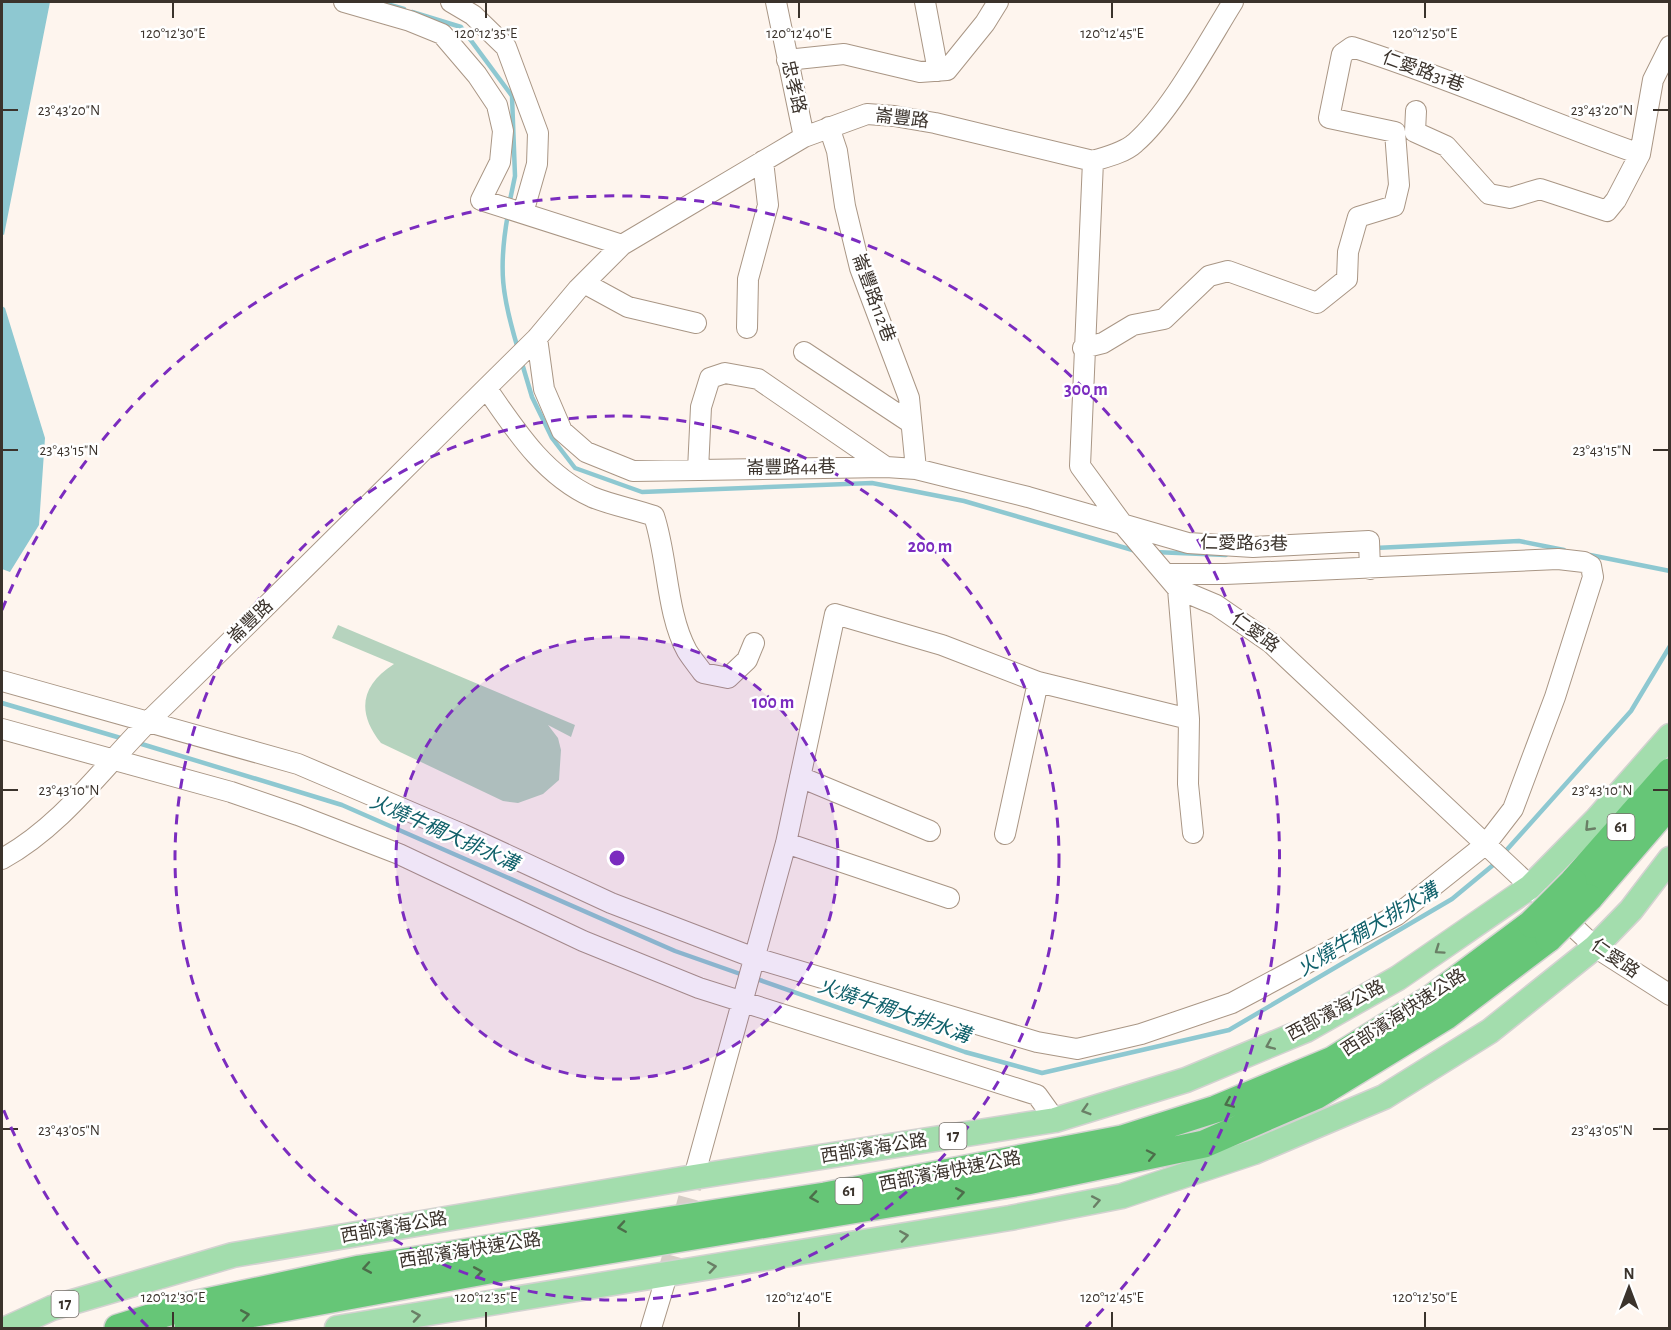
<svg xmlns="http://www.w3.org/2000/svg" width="1671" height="1330" font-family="'Alegreya Sans','Noto Sans TC',sans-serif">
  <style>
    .green { fill: #b6d3be }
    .water { fill: #8ec8d1 }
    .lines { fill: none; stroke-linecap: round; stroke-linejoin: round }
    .stream { stroke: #8ec8d1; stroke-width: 4.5 }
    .minor-tunnel { stroke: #d7cec7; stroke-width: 20; stroke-dasharray: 20 10; stroke-linecap: butt }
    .minor-casing { stroke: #a99685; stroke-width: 22 }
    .major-casing { stroke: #d4d2d1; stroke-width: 27 }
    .highway-casing { stroke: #d4d2d1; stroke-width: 30 }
    .minor { stroke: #fff; stroke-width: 20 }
    .major { stroke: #a3ddad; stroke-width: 24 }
    .highway { stroke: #66c677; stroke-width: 27 }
    .highway-bridge-casing { stroke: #d4d2d1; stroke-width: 30; stroke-linecap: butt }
    .highway-bridge { stroke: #66c677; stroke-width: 27 }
    .oneway { stroke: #6a7f66 }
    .oneway2 { stroke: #4c6e4a }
    .ticks { fill: none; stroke: #3b332c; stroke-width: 2 }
    .ring { fill: none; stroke: #7b2cbf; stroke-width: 3; stroke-dasharray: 10 8 }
    .labels { text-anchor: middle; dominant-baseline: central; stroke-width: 5; stroke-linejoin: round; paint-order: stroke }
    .shield { fill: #fff; stroke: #76706b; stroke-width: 1.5 }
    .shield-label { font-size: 16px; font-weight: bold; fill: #3b332c }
    .street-label { font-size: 18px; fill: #3b332c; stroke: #fff }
    .water-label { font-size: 20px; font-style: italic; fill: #11616b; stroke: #fff }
    .ticks-label { font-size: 15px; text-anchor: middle; fill: #3b332c; stroke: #fff; stroke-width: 5; stroke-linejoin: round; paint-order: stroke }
    .centre { fill: #7b2cbf; stroke: #fff; stroke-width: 3 }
    .ring-label { font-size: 18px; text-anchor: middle; font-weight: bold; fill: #7b2cbf; stroke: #fff; stroke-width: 5; stroke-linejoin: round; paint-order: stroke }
  </style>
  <rect width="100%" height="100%" fill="#fef5ee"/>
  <path class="green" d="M338,625L575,725L571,737L548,725L558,738L561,750L559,780L543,794L518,803L503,801L381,743C356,712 361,685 394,664L332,638Z"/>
  <path class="water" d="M2,2H50L4,235L2,234Z
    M2,306L5,308L45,438L39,525L10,572L2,569Z"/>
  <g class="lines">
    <path class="stream" d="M380,2L404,9
      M412,12L461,27L512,96L515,176L509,205
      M508,214C498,269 502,296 518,349
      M521,360L532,397L552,438L575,468L642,492L872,483L964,501L1136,551
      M1375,548L1519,541L1564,550
      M1154,552L1226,555
      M1590,555L1670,571
      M2,703L124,739
      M135,742L342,805L675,951L746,976
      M1503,854L1631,711L1670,646
      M754,978L965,1052L1042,1073L1229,1030L1452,899L1498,861"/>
    <path class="minor-tunnel" d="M667,1275L694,1177"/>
    <g class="minor-casing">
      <path id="minor" d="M344,2L410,21L442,34L477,75L497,105L503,131L500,162L481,200L622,245
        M451,2L473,15L506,47L538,133L537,164L523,213
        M776,2L804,137
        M925,2L938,71
        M787,60L844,54L920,72L947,70L985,23L998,2
        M1416,111L1415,132L1446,146L1489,194L1510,198L1540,189L1607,211L1616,200L1640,154L1653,80L1670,46
        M829,127L837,151L845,206L860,268L909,398L916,469
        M1093,161L1080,466L1121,522L1178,589L1216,605L1271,643L1595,947L1670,995
        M584,283L628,307L696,323
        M747,328L748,279L768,205L763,161
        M537,338L544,389L562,431L586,452L633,471L886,467L916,469L1028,497L1188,543L1253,547L1369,541L1370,569
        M1083,348L1103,343L1133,325L1164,319L1209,276L1228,271L1317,303L1347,279L1348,252L1358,217L1394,206L1399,185L1395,132L1329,118L1342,54L1352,47C1450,78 1543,120 1640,154
        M804,352L911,423
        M487,389C516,431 544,475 592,497C611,505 634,509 654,516C668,558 666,613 687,651C692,659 698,666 703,673L728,678L747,660L754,643
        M698,470L701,407L710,378L725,373L758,379L886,467
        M1178,589L1189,719L1188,784L1193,833
        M2,681L298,764L462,834L611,903L752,957L1037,1042L1077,1049L1141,1034L1232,1003L1397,915L1486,844L1513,809L1555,697L1593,577L1591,566L1584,562L1558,559L1225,574H1165
        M2,729L231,792L298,815L399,854L583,941L699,988L1037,1095L1055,1120
        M800,777L930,831
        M1005,834L1038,682
        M786,843L949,898
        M2,859C65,824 105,764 156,714C284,590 410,463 537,338L578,289L622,245L804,137L867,114L894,116L935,123L1093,161C1106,157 1124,153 1135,143C1170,113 1208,42 1233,2
        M694,1177L786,843L835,614L942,645L1038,682L1189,719
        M651,1328L667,1275"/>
    </g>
    <g class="major-casing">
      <path id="major" d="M8,1328L52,1308L233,1255L694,1177L1055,1120L1186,1080L1306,1030L1398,978L1530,887L1597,819L1670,736
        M337,1328L1010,1218L1122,1196L1254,1152L1384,1097L1490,1031L1595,947L1631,910L1670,859"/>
    </g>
    <g class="highway-casing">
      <path id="highway" d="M1573,882L1670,772
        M1589,898L1670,804
        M118,1328L188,1306L360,1269L825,1196L1122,1139L1216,1109L1333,1060L1432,998L1531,924
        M188,1328L217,1320L500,1268L1027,1181L1204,1144L1317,1095L1446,1016L1549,938"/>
    </g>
    <use href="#minor" class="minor"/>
    <use href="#major" class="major"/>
    <use href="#highway" class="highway"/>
    <g class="highway-bridge-casing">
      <path id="highway-bridge" d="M1531,924L1573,882
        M1549,938L1589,898"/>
    </g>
    <use href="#highway-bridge" class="highway-bridge"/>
  </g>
  <defs><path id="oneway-chevron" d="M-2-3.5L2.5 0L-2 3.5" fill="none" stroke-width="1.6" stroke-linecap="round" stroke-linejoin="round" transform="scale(1.5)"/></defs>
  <g class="oneway">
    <use href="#oneway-chevron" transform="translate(1589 827) rotate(134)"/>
    <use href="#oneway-chevron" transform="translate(1439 950) rotate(145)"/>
    <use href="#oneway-chevron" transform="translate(1270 1045) rotate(157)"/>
    <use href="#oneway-chevron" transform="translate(1086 1110) rotate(163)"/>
    <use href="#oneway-chevron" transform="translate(1096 1201) rotate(-11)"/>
    <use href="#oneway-chevron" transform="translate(904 1236) rotate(-9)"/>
    <use href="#oneway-chevron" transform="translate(712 1267) rotate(-9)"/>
    <use href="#oneway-chevron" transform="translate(416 1316) rotate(-9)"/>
  </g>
  <g class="oneway2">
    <use href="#oneway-chevron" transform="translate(1229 1103) rotate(157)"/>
    <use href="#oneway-chevron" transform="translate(1151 1155) rotate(-12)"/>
    <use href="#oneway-chevron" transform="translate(960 1193) rotate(-10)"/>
    <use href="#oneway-chevron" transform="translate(814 1197) rotate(171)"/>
    <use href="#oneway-chevron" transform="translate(622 1227) rotate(171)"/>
    <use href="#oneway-chevron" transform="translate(367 1268) rotate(170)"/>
    <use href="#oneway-chevron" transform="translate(478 1272) rotate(-10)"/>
    <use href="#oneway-chevron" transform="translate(245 1315) rotate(-10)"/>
  </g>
  <path class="ticks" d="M173,3V18M486,3V18M799,3V18M1112,3V18M1425,3V18M3,110H18M1653,110H1668M3,450H18M1653,450H1668M3,790H18M1653,790H1668M3,1129H18M1653,1129H1668M173,1312V1327M486,1312V1327M799,1312V1327M1112,1312V1327M1425,1312V1327"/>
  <circle cx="617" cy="858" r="221" fill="#7b2cbf" fill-opacity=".12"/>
  <g class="ring">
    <circle cx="617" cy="858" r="221"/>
    <circle cx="617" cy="858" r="442"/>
    <path d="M148 1327A663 663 0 0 1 2 1106M2 610A663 663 0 1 1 1086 1327"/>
  </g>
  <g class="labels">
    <g class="shield">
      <rect x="1607.5" y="814" width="27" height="26" rx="4.5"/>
      <rect x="939.5" y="1123" width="27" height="26" rx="4.5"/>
      <rect x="835.5" y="1178" width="27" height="26" rx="4.5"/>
      <rect x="51.5" y="1291" width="27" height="26" rx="4.5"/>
    </g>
    <g class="shield-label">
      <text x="1621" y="827">61</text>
      <text x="953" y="1136">17</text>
      <text x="849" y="1191">61</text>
      <text x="65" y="1304">17</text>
    </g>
    <g class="street-label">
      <text transform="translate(1423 72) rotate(20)">仁愛路31巷</text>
      <text transform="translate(793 87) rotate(77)">忠孝路</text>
      <text transform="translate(902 119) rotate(7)">崙豐路</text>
      <text transform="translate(873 298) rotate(70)">崙豐路112巷</text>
      <text transform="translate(791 468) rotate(-1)">崙豐路44巷</text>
      <text transform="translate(1244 544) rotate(1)">仁愛路63巷</text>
      <text transform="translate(251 622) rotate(-44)">崙豐路</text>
      <text transform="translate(1255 633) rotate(36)">仁愛路</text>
      <text transform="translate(1615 959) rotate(35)">仁愛路</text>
      <text transform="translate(1336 1011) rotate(-28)">西部濱海公路</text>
      <text transform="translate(1404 1013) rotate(-33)">西部濱海快速公路</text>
      <text transform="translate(874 1149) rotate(-9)">西部濱海公路</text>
      <text transform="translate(950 1172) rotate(-11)">西部濱海快速公路</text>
      <text transform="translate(394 1228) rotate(-10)">西部濱海公路</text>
      <text transform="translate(470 1251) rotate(-9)">西部濱海快速公路</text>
    </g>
    <g class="water-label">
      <text transform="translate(444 833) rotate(24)">火燒牛稠大排水溝</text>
      <text transform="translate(1368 930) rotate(-31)">火燒牛稠大排水溝</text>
      <text transform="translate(894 1011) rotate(19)">火燒牛稠大排水溝</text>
    </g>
  </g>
  <g class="ticks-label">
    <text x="173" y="38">120°12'30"E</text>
    <text x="486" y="38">120°12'35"E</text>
    <text x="799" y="38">120°12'40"E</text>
    <text x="1112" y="38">120°12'45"E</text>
    <text x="1425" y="38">120°12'50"E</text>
    <text x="69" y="115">23°43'20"N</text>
    <text x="1602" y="115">23°43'20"N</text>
    <text x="69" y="455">23°43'15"N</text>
    <text x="1602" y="455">23°43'15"N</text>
    <text x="69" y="795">23°43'10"N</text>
    <text x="1602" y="795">23°43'10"N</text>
    <text x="69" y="1135">23°43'05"N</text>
    <text x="1602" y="1135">23°43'05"N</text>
    <text x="173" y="1302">120°12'30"E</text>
    <text x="486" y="1302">120°12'35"E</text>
    <text x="799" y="1302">120°12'40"E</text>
    <text x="1112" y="1302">120°12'45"E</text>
    <text x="1425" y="1302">120°12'50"E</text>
  </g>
  <circle cx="617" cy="858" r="9" class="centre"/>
  <g class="ring-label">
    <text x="1086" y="395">300 m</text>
    <text x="930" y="552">200 m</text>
    <text x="773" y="708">100 m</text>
  </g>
  <rect width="1671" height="1330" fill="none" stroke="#3b332c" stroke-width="6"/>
  <g transform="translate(1629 1288)" stroke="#ffffff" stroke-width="4.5" paint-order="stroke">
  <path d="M0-4.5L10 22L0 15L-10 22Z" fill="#3b332c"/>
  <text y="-9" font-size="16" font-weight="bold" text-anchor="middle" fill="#3b332c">N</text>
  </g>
</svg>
